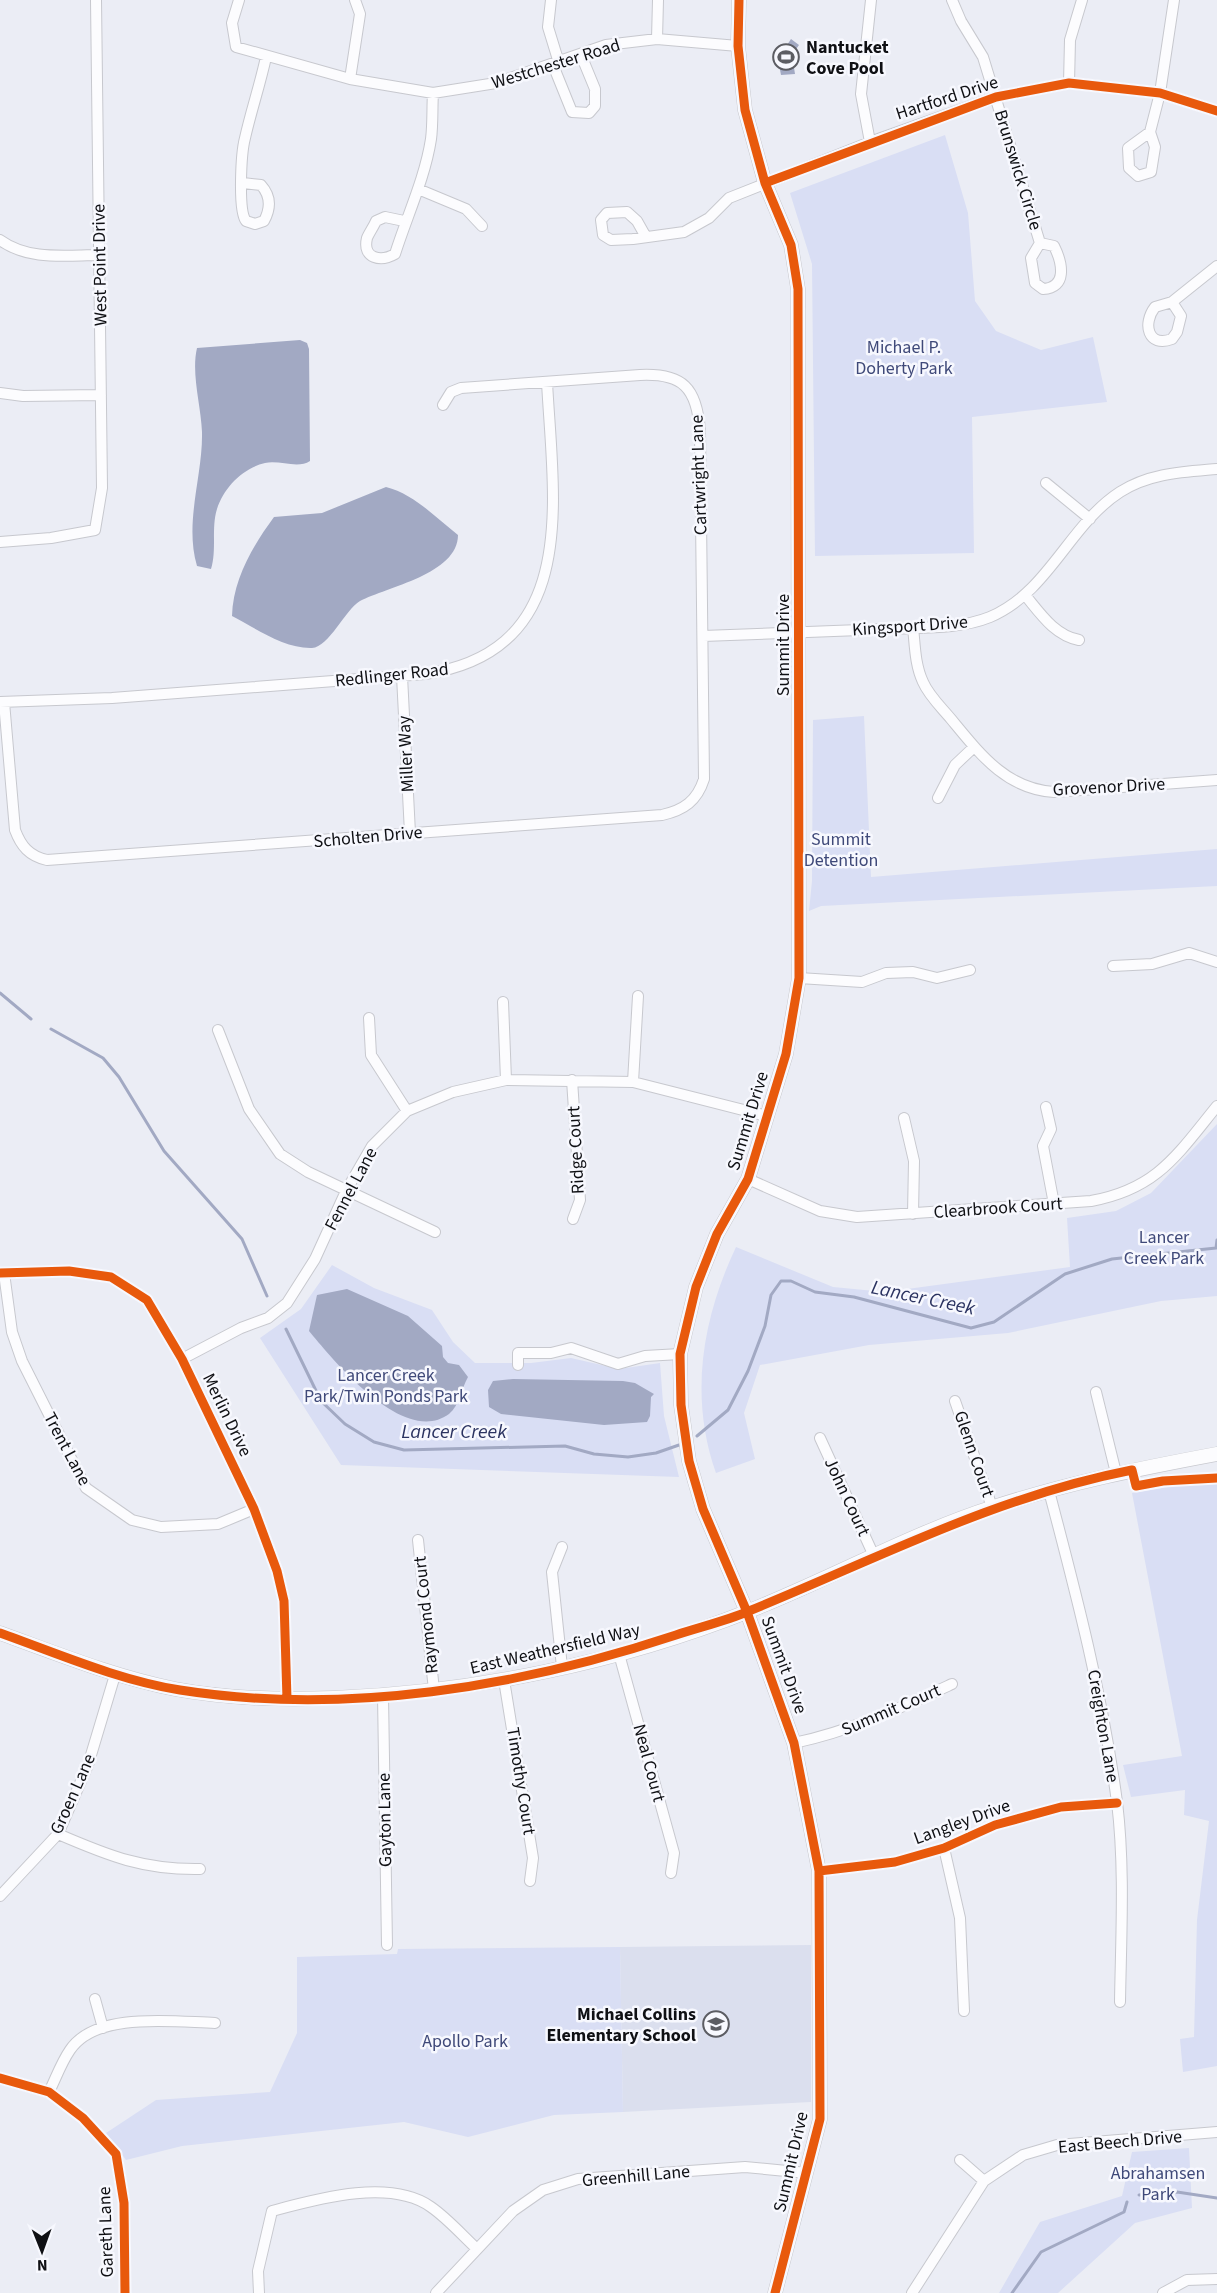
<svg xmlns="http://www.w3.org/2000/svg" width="1217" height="2293" font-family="'Source Sans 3',sans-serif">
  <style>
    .built { fill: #dbdfee }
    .green { fill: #d9def4 }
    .water { fill: #a2a9c3 }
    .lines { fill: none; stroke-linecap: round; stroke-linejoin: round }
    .stream { stroke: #a2a9c3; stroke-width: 3 }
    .minor-casing { stroke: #c7c8ce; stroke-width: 12 }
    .tertiary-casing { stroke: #c7c8ce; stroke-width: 15 }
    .minor { stroke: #fcfcfe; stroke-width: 10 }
    .tertiary { stroke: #fcfcfe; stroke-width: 14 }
    .cycleway-casing { stroke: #f7f8fe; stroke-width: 13 }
    .cycleway { stroke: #e8590c; stroke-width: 9 }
    .labels { text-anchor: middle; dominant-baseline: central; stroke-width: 5; stroke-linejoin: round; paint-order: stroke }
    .poi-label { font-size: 18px; font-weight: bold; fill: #0f1014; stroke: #f7f8fe; text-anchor: start }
    .street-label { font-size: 18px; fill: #0f1014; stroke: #f7f8fe }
    .park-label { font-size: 18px; fill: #3f4979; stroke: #f7f8fe }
    .water-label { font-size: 20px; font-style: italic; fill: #2b3361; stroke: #f7f8fe }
  </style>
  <rect width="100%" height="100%" fill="#ebedf5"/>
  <path class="built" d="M811,1945V2102L623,2112L620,1947Z"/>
  <path class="green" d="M945,135L968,213L975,301L996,331L1041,350L1093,337L1107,402L972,417L974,553L815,556L812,264L790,193Z
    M864,716L871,877L1217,849V886L821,906L809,911L812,881L813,720Z
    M1217,1124V1296L1161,1301L1008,1333L869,1345L760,1365L744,1413L755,1459L716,1473C689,1397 702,1319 736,1247L833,1287L885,1292L1070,1267L1067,1218L1116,1211L1151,1193Z
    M332,1265L374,1288L432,1310L453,1342L475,1363H531L571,1358L619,1369L660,1363L664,1416L679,1477L341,1465L260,1338L301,1309Z
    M1217,1479V2066L1183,2072L1180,2039L1194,2037L1197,1920L1209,1821L1184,1815L1185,1790L1131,1797L1123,1765L1182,1756L1132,1493Z
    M620,1947L623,2112L554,2115L468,2137L404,2122L182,2146L126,2160L106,2133L156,2100L270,2092L297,2033V1957L397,1954L398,1949Z
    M1189,2148L1192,2208L1135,2223L1058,2293H999L1040,2222L1122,2196L1132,2152Z"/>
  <path class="water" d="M791,39L799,45L792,55L795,74L781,75L778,59Z
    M300,340L307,343L309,349L310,461C298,469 280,460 265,463C243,468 224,487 217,509C211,528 217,550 211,569L197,566C184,522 203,476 202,432C201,405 191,374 197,348Z
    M386,487C414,494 435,517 458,535C458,574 387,587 360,601C345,610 329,647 312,648C285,649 255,628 232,616C233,580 252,547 274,517L322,513Z
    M347,1289L408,1316L442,1346L443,1357L448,1363L459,1365L468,1377C461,1389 460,1405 449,1414C404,1447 334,1361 309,1331L317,1295Z
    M513,1379L623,1381L635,1383L654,1394L651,1397L650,1416L647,1422L604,1425L501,1414L489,1407L488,1390L493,1381Z"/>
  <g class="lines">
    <path class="stream" d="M0,993L31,1019
      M51,1029L103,1058L119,1077L164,1151L242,1239L267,1296
      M286,1329L321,1401L345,1424L374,1442L404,1450L565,1446L594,1454L628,1457L656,1453L679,1445
      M697,1436L728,1410L748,1371L765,1326L771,1295L781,1281H791L815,1292L854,1297L971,1328L994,1322L1065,1274L1112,1259L1216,1248L1217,1240
      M1139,2195L1177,2192L1217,2198
      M1012,2293L1041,2252L1124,2212L1127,2202"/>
    <g class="minor-casing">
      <path id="minor" d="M239,0L232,23L236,47L350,79L433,93L496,83L606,45L657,39L738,46
        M551,0L548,27L559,63
        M952,0L961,21L983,57L1040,243L1054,246C1063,264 1067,288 1043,289L1035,283L1031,258L1040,243
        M657,39L658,0
        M553,65L572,112L589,113L595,106V89L581,55
        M350,79L360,14L355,0
        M1069,83L1070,40L1082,0
        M1150,132L1128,148L1129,168L1138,176L1151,172L1155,147L1150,132L1160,93L1174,0
        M870,142L861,94L871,0
        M243,183L261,185C271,196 271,208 264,221L255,224L246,221C238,211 241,153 245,138C251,111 260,85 266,57
        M418,189L466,209L482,226
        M404,221L385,217L376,221C374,226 369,233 367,238C362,259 381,262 395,254C407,216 425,178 431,139C433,124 432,108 433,93
        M646,237L637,221L627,212L607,213L601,220L603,235L611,240L633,239L684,232L709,218L729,198L870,142L996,97L1069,83L1160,93L1217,111
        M0,240C29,261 66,255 100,255
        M1172,302L1181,316L1177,332L1172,339C1148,348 1142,324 1155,307L1172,302L1217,266
        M0,393L23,396L101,395
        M1046,483L1090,519
        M0,542L51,538L95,530L102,488L96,0
        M1025,595C1040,613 1054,635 1079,640
        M913,627C915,646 915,665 923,682C929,696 942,708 951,719C980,754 1006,789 1054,792L1217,780
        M703,636C764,634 825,631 886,629C919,627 958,630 990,617C1049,592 1069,525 1120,492C1150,473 1183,472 1217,469
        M402,676L410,833
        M0,702L112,698L425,674C582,651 553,499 547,382
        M4,702L15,830C21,846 29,856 47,860L662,815C684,810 697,801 704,779L700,431C697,388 683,373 640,375L461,388L451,392L443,405
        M938,798L955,765L974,747
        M1113,966L1152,964L1189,953L1217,962
        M799,978L862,982L886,973L913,972L937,978L970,970
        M503,1002L506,1080
        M369,1018L371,1055L407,1111
        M218,1030L249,1109L280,1154L308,1172L435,1232
        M572,1080L580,1200L573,1219
        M633,1082L638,996
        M1046,1107L1051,1129L1043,1146L1054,1204
        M904,1118L914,1161L913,1214
        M748,1179L820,1211L857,1217L1091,1201C1157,1189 1177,1155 1217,1106
        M0,1273L69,1271L111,1277L147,1300L182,1359L254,1509L277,1571L284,1601L287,1699
        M4,1273L12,1332L22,1361L86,1488L132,1520L161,1527L218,1524L254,1509
        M182,1359L241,1328L268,1318L287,1303L315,1259L346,1191L372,1146L407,1111L453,1092L506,1080L633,1082L767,1116
        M518,1365V1353H551L571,1348L618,1364L645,1356L680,1354
        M1096,1392L1116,1473
        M955,1401L992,1507
        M820,1438L874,1556
        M1049,1491C1076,1593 1103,1697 1117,1802C1125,1868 1121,1936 1120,2002
        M418,1540L434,1690
        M562,1547L552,1572L562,1667
        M619,1654L674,1853L671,1873
        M504,1680L533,1858L530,1881
        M383,1696L387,1945
        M794,1743C851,1731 900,1708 952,1684
        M58,1834C109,1856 144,1870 200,1869
        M944,1848L960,1918L964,2011
        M819,1871L895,1862L944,1848L995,1825L1061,1807L1117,1803
        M0,1896L58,1834L88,1765L115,1675
        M95,1999L103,2028
        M0,2078L49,2092L83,2118L116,2154L124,2203L125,2293
        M49,2092C56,2078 61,2063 70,2050C96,2011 174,2022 215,2023
        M960,2160L984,2181
        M259,2293L258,2271L272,2211C317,2199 390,2178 431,2207C447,2218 462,2235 476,2248
        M436,2293L513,2211L543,2190L578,2179L745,2167L807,2173
        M912,2293L984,2181L1023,2155L1057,2145L1217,2132
        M1163,2293L1187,2280L1217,2279"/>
    </g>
    <g class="tertiary-casing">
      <path id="tertiary" d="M739,0L738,46L745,110L765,183L791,245L798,289L799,978L786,1054L748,1179L717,1234L696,1287L680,1354L681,1405L689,1461L703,1509L747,1612L794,1743L819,1871L820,2119L775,2293
        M0,1633C58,1654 115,1677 175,1689C228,1699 281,1700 334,1698C474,1692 618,1663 749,1611C830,1579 912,1533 994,1507C1067,1483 1142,1468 1217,1454"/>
    </g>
    <use href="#minor" class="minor"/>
    <use href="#tertiary" class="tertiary"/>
    <g class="cycleway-casing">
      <path id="cycleway" d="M739,0L738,46L745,110L765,183L791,245L798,289L799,978L786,1054L748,1179L717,1234L696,1287L680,1354L681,1405L689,1461L703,1509L747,1612L794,1743L819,1871L820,2119L775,2293
        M765,183L996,97L1069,83L1160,93L1217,111
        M0,1273L69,1271L111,1277L147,1300L182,1359L254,1509L277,1571L284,1601L287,1699
        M0,1633C59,1654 118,1680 180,1690C345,1716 520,1687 676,1635C700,1627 726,1621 749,1611C877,1559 994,1497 1132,1470L1136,1486L1163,1481L1217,1478
        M819,1871L895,1862L944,1848L995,1825L1061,1807L1117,1803
        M0,2078L49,2092L83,2118L116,2154L124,2203L125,2293"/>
    </g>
    <use href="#cycleway" class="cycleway"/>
  </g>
  <defs>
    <g id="stadium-ring" transform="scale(1.35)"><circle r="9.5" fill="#f7f8fe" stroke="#5c5d63" stroke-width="1.5"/><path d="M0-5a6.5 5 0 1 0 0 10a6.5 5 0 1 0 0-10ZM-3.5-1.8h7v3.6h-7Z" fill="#5c5d63"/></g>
    <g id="school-ring" transform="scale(1.35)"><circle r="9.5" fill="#f7f8fe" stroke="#5c5d63" stroke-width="1.5"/><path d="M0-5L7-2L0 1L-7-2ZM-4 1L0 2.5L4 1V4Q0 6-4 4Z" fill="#5c5d63"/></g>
  </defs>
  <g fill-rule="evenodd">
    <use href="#stadium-ring" x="786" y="57"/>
    <use href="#school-ring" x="716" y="2024"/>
  </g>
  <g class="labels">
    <g class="poi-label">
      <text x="806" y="47">Nantucket<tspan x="806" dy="21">Cove Pool</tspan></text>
      <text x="696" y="2014" text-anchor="end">Michael Collins<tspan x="696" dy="21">Elementary School</tspan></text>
    </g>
    <g class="street-label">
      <text transform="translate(556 64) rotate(-17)">Westchester Road</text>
      <text transform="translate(947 98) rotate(-18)">Hartford Drive</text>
      <text transform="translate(1018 170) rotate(73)">Brunswick Circle</text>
      <text transform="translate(100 265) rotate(-91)">West Point Drive</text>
      <text transform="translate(699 475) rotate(-92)">Cartwright Lane</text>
      <text transform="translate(910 626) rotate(-4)">Kingsport Drive</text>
      <text transform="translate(783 645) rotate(-90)">Summit Drive</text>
      <text transform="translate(392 675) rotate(-6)">Redlinger Road</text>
      <text transform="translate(406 754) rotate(-93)">Miller Way</text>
      <text transform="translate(1109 787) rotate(-3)">Grovenor Drive</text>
      <text transform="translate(368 837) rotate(-5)">Scholten Drive</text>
      <text transform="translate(748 1121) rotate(-73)">Summit Drive</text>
      <text transform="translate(576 1150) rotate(-93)">Ridge Court</text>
      <text transform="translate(351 1189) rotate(-62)">Fennel Lane</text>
      <text transform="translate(998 1208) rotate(-4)">Clearbrook Court</text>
      <text transform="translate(227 1415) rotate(64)">Merlin Drive</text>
      <text transform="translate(67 1449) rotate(62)">Trent Lane</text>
      <text transform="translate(974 1454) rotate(71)">Glenn Court</text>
      <text transform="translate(847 1497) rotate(65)">John Court</text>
      <text transform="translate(426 1615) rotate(-96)">Raymond Court</text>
      <text transform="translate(555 1649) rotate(-13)">East Weathersfield Way</text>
      <text transform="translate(784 1665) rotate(70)">Summit Drive</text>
      <text transform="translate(891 1710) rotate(-23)">Summit Court</text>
      <text transform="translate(1103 1726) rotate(80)">Creighton Lane</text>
      <text transform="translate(649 1763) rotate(75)">Neal Court</text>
      <text transform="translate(521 1781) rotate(81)">Timothy Court</text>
      <text transform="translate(73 1794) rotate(-66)">Groen Lane</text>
      <text transform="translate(385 1820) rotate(-91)">Gayton Lane</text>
      <text transform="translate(962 1822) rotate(-20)">Langley Drive</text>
      <text transform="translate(1120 2142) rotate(-5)">East Beech Drive</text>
      <text transform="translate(791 2162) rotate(-77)">Summit Drive</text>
      <text transform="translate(636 2176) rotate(-5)">Greenhill Lane</text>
      <text transform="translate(106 2232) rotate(-92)">Gareth Lane</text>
    </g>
    <g class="park-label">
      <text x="904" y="347">Michael P.<tspan x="904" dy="21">Doherty Park</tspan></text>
      <text x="841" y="839">Summit<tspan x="841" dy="21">Detention</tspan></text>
      <text x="1164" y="1237">Lancer<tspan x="1164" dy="21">Creek Park</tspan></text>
      <text x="386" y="1375">Lancer Creek<tspan x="386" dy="21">Park/Twin Ponds Park</tspan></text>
      <text x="465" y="2041">Apollo Park</text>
      <text x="1158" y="2173">Abrahamsen<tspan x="1158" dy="21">Park</tspan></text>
    </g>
    <g class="water-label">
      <text transform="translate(923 1298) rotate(12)">Lancer Creek</text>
      <text x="454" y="1432">Lancer Creek</text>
    </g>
  </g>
  <g transform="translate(42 2251) rotate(179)" stroke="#f7f8fe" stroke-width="4.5" paint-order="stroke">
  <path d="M0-4.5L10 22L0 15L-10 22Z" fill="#0f1014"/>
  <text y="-9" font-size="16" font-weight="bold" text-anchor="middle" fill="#0f1014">N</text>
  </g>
</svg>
